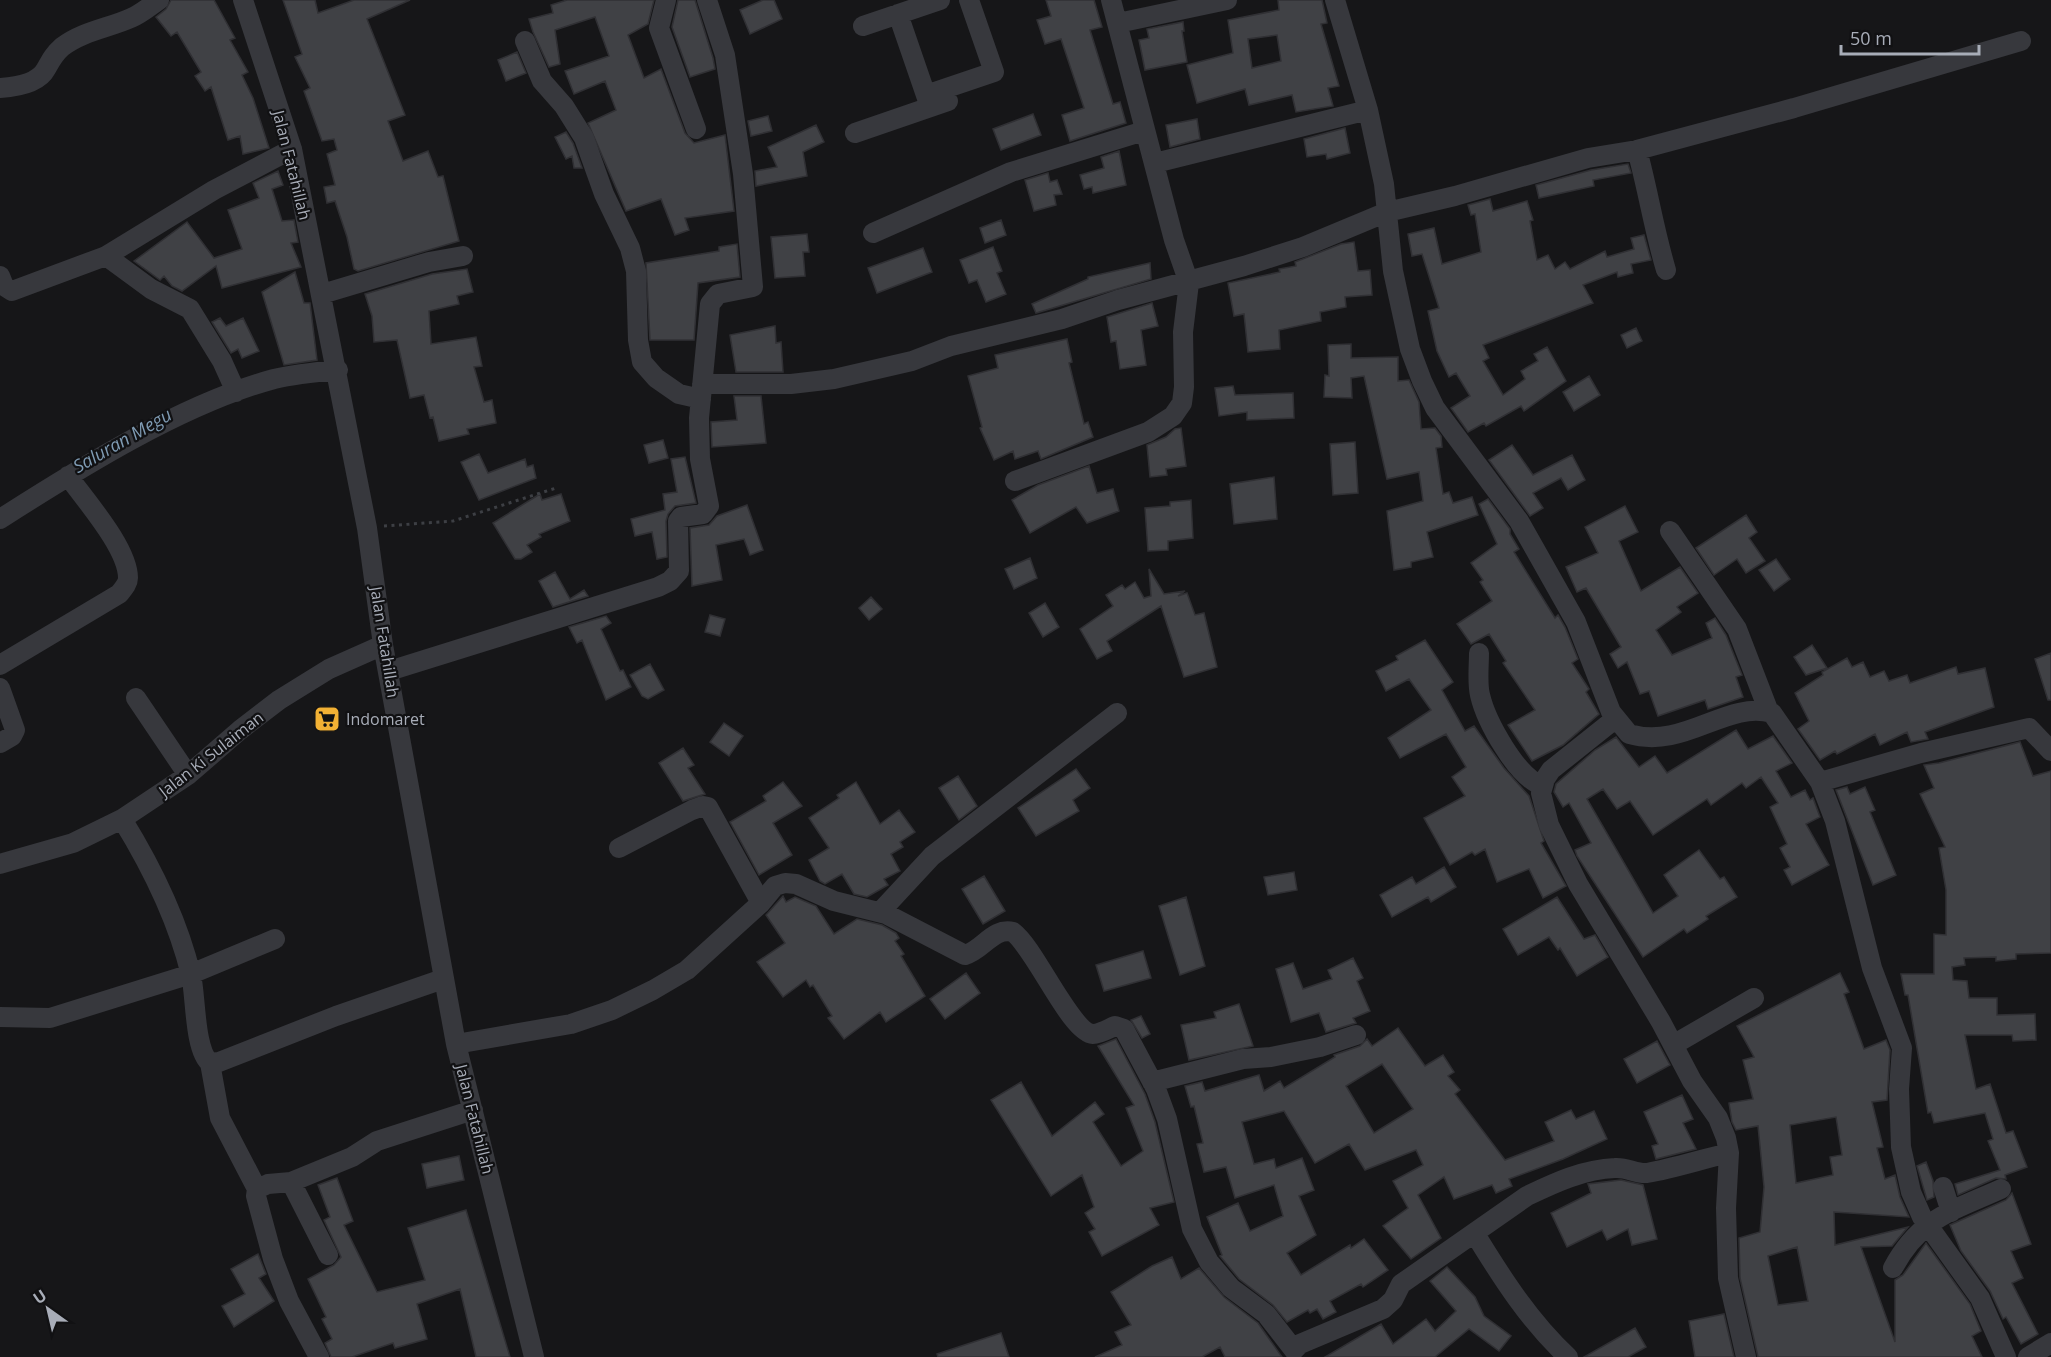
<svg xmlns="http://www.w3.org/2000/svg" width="2051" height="1357" font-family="'Open Sans',sans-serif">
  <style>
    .building { fill: #404145; stroke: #303034; stroke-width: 1.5; fill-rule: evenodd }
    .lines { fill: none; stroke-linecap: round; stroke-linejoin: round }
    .path { stroke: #3d3f44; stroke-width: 3; stroke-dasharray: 3 4.5; stroke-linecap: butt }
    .minor { stroke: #37383d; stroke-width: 20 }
    .labels { text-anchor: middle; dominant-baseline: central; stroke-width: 4.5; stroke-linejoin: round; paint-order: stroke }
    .street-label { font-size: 16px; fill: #a8adb8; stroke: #111113 }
    .poi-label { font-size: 16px; fill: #a8adb8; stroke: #111113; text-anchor: start }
    .water-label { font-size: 18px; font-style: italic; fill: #7f9bb3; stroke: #111113 }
  </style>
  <rect width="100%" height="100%" fill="#161618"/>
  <path class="building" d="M171,0H214L235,38L230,40L248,72L242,75L253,98L269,148L243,154L240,136L228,140L211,87L205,91L195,76L201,72L177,32L171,36L156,17L166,9Z
    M283,0H315L318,13L354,0H410L367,19L405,115L388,121L403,161L428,151L438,177L443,176L459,241L358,271L354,269L347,237L335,201L327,203L324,187L335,185L327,154L337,150L334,139L322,141L304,91L310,88L295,57L302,54Z
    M567,0H654L648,24L628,35L644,78L661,69L685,133L694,143L725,135L734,211L685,218L689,230L675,235L661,199L626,211L588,123L616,110L605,81L574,94L565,71L609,56L595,17L555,30L560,64L549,67L533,32L529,19L553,13L551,5Z
    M678,0H695L713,58L715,69L690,77L672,27Z
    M763,0H774L782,19L750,34L740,10Z
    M1046,0H1094L1102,27L1090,30L1113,104L1120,102L1126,123L1070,141L1062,115L1084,108L1061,39L1045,44L1037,20L1051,16Z
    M1278,0H1322L1327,23L1321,24L1339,86L1328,88L1333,106L1296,112L1292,95L1249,105L1245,89L1197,103L1187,65L1233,53L1228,20L1279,10ZM1277,35L1281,61L1252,68L1248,39Z
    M1183,22L1184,31H1182L1187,62L1145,70L1139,40L1149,38L1147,29Z
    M517,52L526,73L506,81L498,60Z
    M1033,114L1041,135L1001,150L993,129Z
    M768,116L772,131L751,136L748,121Z
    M1197,119L1200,139L1170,147L1166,125Z
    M816,125L824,142L803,152L807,176L756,186L755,171L777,167L768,147Z
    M1345,128L1350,153L1327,159L1326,154L1307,157L1304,139Z
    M566,132L573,143L582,168H574L572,156L566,159L555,137Z
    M1119,151L1126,185L1093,193L1092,187L1084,189L1080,175L1104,168L1101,157Z
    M1628,164L1631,173L1593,180L1594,186L1539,198L1536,185L1591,170Z
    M278,171L283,185L272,189L282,221L294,220L298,242L291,243L301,267L222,288L216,266L182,291L172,286L164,276L160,280L134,261L187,222L214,258L242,249L228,210L259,198L253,183Z
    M1048,173L1050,182L1057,180L1062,194L1054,195L1056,205L1034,211L1025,180Z
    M1490,199L1493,211L1527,201L1533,220L1530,221L1537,260L1548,255L1555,269L1565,262L1570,269L1605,251L1607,257L1634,249L1631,238L1644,235L1651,260L1631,264L1633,273L1618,277L1617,272L1583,285L1593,303L1483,345L1489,358L1483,361L1503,395L1525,379L1521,371L1538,361L1534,354L1547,347L1566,381L1524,411L1521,406L1486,426L1484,423L1468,432L1451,408L1470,396L1456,373L1449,377L1437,351L1428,311L1439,308L1422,254L1412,256L1408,234L1434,228L1442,264L1481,252L1475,214L1471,215L1468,205Z
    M1001,220L1006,235L985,243L980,228Z
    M807,234L809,252H803L805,276L775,278L771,237Z
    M1354,242L1358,271L1370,270L1372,295L1345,297L1346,307L1320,312L1321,321L1279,330L1280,349L1248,352L1244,314L1234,316L1228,283L1280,272L1279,269L1296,266L1295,262L1341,244Z
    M737,244L740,277L698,283L694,340H650L646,263L719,251V247Z
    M993,247L1002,271L997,273L1006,294L986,302L977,280L969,283L960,260Z
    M923,248L932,272L877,293L868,268Z
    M1150,263L1151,279L1036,313L1032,304L1088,279V277Z
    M467,269L473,292L457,296L459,304L429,311L431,344L476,337L482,366L474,367L484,402L492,400L496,423L467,429L469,434L439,441L433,417L430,418L424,395L410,398L397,340L374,342L372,316L365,294L432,274Z
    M295,272L304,303H310L317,360L284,365L262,292Z
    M1152,303L1158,326L1141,330L1146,365L1120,369L1116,341L1111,342L1107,317Z
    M220,318L226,326L243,318L259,351L242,358L238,349L231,353L212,322Z
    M775,326L776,343L781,342L783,372H736L730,335Z
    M1636,328L1642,341L1627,348L1621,335Z
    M1067,339L1072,362L1069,363L1084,424L1088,422L1093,437L1041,459L1038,451L1015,459L1013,451L994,460L980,428L982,427L968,376L998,368L995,355Z
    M1351,344V358L1398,357V381L1409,380L1419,402L1421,429L1435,428L1441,436L1442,447L1436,448L1443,494L1449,492L1453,503L1472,497L1478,515L1427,532L1433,557L1411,562V567L1394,570L1387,511L1423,501L1419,472L1387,479L1364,376L1351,378L1352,398L1324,397L1325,375L1329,376L1328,345Z
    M1589,376L1600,395L1574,411L1563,392Z
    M1233,386L1235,395L1293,393L1294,418L1247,420V412L1219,416L1215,388Z
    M734,396H761L766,443L712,447L711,422L737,420Z
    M1181,428L1186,466L1166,469L1167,475L1150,477L1147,445L1166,437L1175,429Z
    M663,440L668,458L649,463L644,445Z
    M1355,442L1358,493L1333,495L1330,444Z
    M1512,445L1533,475L1572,455L1585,480L1568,490L1561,478L1533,493L1543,508L1530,516L1489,460Z
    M479,454L488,473L525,459L527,467L533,465L536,478L479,500L461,462Z
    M685,457L696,503L675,506L668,514L666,521L667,557L657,559L652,532L635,536L631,519L665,510L663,494L677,492L671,459Z
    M1089,466L1097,493L1113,489L1119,511L1087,523L1076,507L1030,533L1012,500L1038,485Z
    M1274,477L1277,519L1234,524L1230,484Z
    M540,494L542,500L561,494L570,521L539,534L541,537L527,545L532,552L521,559H515L493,523Z
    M1488,499L1510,529V534L1519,549L1514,552L1555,618L1558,615L1565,627L1578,659L1572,663L1589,689L1586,692L1599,714L1563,745L1532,761L1508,725L1535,710L1503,663L1506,661L1489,634L1471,644L1457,624L1492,601L1480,582L1483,580L1471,563L1497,544L1479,504Z
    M1191,500L1193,538L1168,541V550L1148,551L1145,508L1170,506V502Z
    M747,505L763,550L750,555L744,539L716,545L722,580L692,586L690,528L709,525L717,516Z
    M1625,506L1638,532L1619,541L1641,591L1680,567L1698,593L1677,607L1681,612L1656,630L1672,655L1712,638L1706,623L1715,618L1726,635L1742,675L1736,677L1743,697L1708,709L1705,700L1658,716L1649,691L1640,694L1627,662L1618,668L1610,654L1621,647L1586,588L1577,592L1566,567L1598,553L1585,527Z
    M1746,515L1757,532L1749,538L1765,561L1746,573L1737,559L1714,575L1696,548Z
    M1030,558L1037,578L1014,589L1005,569Z
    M1776,559L1790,579L1774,591L1759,570Z
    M1149,569L1164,594L1185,591L1178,596L1187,593L1195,615L1204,613L1217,667L1184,677L1161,606L1107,641L1112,651L1097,659L1080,629L1113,606L1106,595L1122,585L1125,589L1135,582L1144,598L1151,596Z
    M555,572L570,599L584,590L588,596L553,607L539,581Z
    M871,597L882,609L869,620L859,608Z
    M1045,603L1059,627L1043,637L1029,613Z
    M710,615L725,619L720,636L705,632Z
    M606,616L611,623L601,629L620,671L623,670L631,687L606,700L582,640L577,643L569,627Z
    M1425,640L1453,682L1442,690L1465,731L1474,726L1504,768L1529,796L1544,841L1541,843L1566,886L1543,898L1529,869L1497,882L1485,849L1475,855L1472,852L1450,865L1424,818L1465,796L1452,777L1466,767L1446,734L1400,758L1388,738L1431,710L1409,679L1386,691L1376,671L1398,660L1396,656Z
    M1812,645L1827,668L1806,675L1794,657Z
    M2051,653V700H2048L2035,659Z
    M1847,658L1852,667L1863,662L1870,677L1884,671L1889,681L1907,675L1910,683L1956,667L1958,674L1985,668L1994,707L1925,732L1928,739L1911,742L1907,732L1880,745L1875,734L1837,754L1835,751L1820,760L1798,729L1809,721L1795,693L1823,675L1822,672Z
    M650,664L664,690L648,699L642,696L630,675Z
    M724,723L743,736L729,756L710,742Z
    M1736,730L1748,749L1773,736L1792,763L1776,771L1791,797L1805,790L1810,800L1813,798L1820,817L1806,824L1829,865L1792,885L1784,870L1790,867L1780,848L1787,844L1770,807L1778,803L1761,777L1746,788L1742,783L1711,805L1707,799L1653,835L1630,801L1617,809L1603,789L1587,799L1653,913L1678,896L1664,875L1699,850L1720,879L1724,877L1737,897L1706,916L1708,919L1687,933L1684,929L1643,957L1577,856L1575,850L1591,843L1569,803L1563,807L1554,792L1556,784L1595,750L1616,737L1639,767L1655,756L1667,773Z
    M2020,742L2033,776L2051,771V953L2016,954V959L1996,961V957L1964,958L1965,965L1952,967L1953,980L1967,981L1969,998H1997V1015L2035,1014L2036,1040L2013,1041L2012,1035H1965L1976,1089L1990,1084L2006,1133L2013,1131L2027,1167L2005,1175L2006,1179L1996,1178L1958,1195L1955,1184L2000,1170L1988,1141L1993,1139L1985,1113L1934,1123L1931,1112L1928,1113L1908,995H1905L1901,974H1934V934L1946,935V890L1939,848L1945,847L1920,794L1934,788L1924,765L1939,763Z
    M683,748L694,765L688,768L705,794L683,801L659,763Z
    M1076,769L1090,788L1073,800L1079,811L1036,836L1018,808Z
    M958,776L977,806L959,820L939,788Z
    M783,782L802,806L773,823L792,855L759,875L730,822L766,801L763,796Z
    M856,782L880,824L899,810L915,832L900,842L903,847L891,854L900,871L884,879L888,885L867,897L854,894L842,874L825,884L820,881L809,860L829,848L809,818L839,798L837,795Z
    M1847,787L1850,794L1865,787L1875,810L1870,812L1896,875L1873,885L1836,790Z
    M1444,867L1456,887L1431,902L1428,897L1392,917L1380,895L1412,877L1416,884Z
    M1294,872L1297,890L1268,895L1264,877Z
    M984,876L1005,911L983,924L962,889Z
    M783,896L786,902L795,897L816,906L834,934L857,919L882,925L896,933L899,938L895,941L904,954L901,956L925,996L886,1022L880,1012L844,1039L828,1018L832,1016L813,985L810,987L806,980L783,997L757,962L785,943L766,915Z
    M1186,897L1205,966L1180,975L1159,906Z
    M1557,897L1584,939L1595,935L1608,957L1577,976L1560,948L1558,950L1549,937L1518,955L1503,929Z
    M1143,951L1151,978L1104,991L1096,965Z
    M1353,958L1363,978L1357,981L1370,1011L1353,1018L1356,1023L1326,1032L1319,1013L1291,1022L1276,969L1293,963L1303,989L1332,979L1328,970Z
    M966,973L980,993L945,1019L930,999Z
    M1840,973L1849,992L1844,994L1864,1049L1886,1040L1890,1050L1887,1100L1872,1102L1883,1147L1877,1148L1885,1179L1895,1175L1900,1197L1909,1217L1834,1212L1835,1245L1908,1227L1892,1246L1861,1247L1895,1342V1280L1903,1275L1926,1243L1970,1304L1981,1331L1972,1336L1982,1357H1758L1740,1278L1739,1238L1760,1232L1764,1187L1758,1126L1736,1130L1732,1122L1729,1103L1753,1099L1743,1060L1754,1057L1737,1026ZM1836,1117L1842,1155L1830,1157L1833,1175L1796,1183L1790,1125ZM1797,1247L1808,1301L1778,1305L1768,1256Z
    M1239,1004L1253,1046L1189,1060L1181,1025L1216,1018L1214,1012Z
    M1141,1016L1150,1034L1142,1038L1131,1020Z
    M1398,1028L1425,1066L1443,1055L1454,1072L1448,1076L1460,1090L1455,1094L1505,1160L1554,1141L1545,1122L1571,1110L1576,1119L1594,1111L1607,1139L1563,1159L1509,1179L1512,1186L1496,1193L1492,1185L1454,1199L1444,1177L1418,1195L1441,1238L1411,1259L1383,1226L1408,1208L1393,1181L1423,1165L1416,1150L1365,1170L1349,1144L1315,1163L1284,1111L1242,1122L1254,1164L1274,1159L1276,1168L1302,1158L1314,1190L1299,1196L1316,1235L1287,1253L1301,1275L1350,1245L1351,1248L1364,1239L1388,1270L1363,1287L1361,1284L1330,1301L1336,1312L1323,1319L1317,1309L1310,1313L1308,1310L1287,1322L1273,1305L1239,1279L1220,1256L1222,1255L1207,1217L1238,1203L1250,1231L1283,1216L1274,1185L1235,1198L1226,1167L1204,1172L1197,1144L1203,1143L1194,1106L1191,1107L1185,1086L1202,1082L1205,1091L1259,1075L1264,1091L1280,1081L1284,1088L1335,1057L1334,1055L1360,1046L1367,1039L1372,1046ZM1382,1064L1413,1109L1374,1133L1346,1086Z
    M1116,1039L1145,1094L1155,1122L1174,1202L1150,1208L1159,1225L1102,1256L1089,1232L1095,1229L1085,1213L1094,1207L1082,1175L1051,1196L991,1100L1021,1082L1052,1136L1095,1102L1104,1114L1093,1122L1121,1166L1143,1151L1126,1108L1134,1105L1098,1046Z
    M1657,1041L1670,1065L1637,1083L1624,1059Z
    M1682,1095L1693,1119L1683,1123L1696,1149L1656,1159L1652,1146L1658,1144L1644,1112Z
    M459,1156L464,1180L427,1188L422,1164Z
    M1926,1162L1933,1181L1934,1197L1927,1200L1917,1166Z
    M337,1178L353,1221L344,1225L377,1292L425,1280L408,1228L466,1210L510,1357H476L460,1289L417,1304L427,1339L395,1348L393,1343L352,1357H331L325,1343L332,1339L322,1319L326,1317L308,1279L334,1265L341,1257L324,1220L330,1217L318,1185Z
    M1621,1180L1643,1185L1657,1239L1632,1245L1628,1229L1607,1240L1602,1230L1567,1247L1551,1213L1591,1193L1588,1184Z
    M2012,1193L2031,1244L2011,1251L2023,1278L2012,1283L2038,1334L2021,1344L2006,1317L2003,1319L1990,1291L1961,1251L1950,1225L2006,1200Z
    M258,1254L266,1274L259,1278L274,1301L234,1327L222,1306L245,1294L231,1269Z
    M1172,1257L1181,1279L1199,1268L1224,1297L1258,1323L1282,1357H1225L1220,1347L1202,1357H1095L1122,1345L1115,1332L1131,1325L1111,1292L1152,1266Z
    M1447,1267L1475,1297L1484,1316L1511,1336L1499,1351L1469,1329L1435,1357H1325L1381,1324L1393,1344L1426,1319L1435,1331L1456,1311L1430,1281Z
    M1724,1314L1734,1357H1695L1689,1321Z
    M1635,1328L1646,1347L1628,1357H1584Z
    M1001,1333L1009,1357H938L937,1354Z"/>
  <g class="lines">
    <path class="path" d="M384,526L453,521L556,488"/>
    <path class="minor" d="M243,0L292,149L367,528L383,645L456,1044L534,1357
      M666,0L659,28L696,129
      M1335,0L1368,110L1384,184L1393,271L1410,349L1422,381L1435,408L1519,521L1576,622L1611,712L1629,734C1685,750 1726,700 1772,713L1820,782L1835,821L1872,968L1902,1048L1899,1089L1901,1147L1911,1192L1922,1217L1980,1298L2006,1357
      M898,14L930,107
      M1118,23L1227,0
      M863,26L940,0
      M525,41L542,81L564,106L584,138L604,194L630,248L636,271L638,340L642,362L656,378L679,394L701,399
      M0,88C15,87 38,84 46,69C51,60 54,54 62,47C83,31 109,28 131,18C141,14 150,6 159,0
      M926,95L994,72L969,0
      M855,133L948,101
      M1637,150C1648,190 1654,230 1666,270
      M1155,163L1368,110
      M873,233L1011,172L1144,131
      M106,256L151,289L190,309L222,361L236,392
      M0,276L4,286L12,291L106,256L214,190L292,149
      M322,294L429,262L463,256
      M702,384H791L834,379L912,361L951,346L1062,319L1118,300L1244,266L1303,247L1387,212L1455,196L1588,158L1637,150L1794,108L2021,41
      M1015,481L1148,432L1173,416L1182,403L1184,387L1183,332L1189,283L1174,240L1111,0
      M0,519C80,468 182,404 274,379C295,374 316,372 338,370
      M1670,531L1737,629L1769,712
      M1479,653C1479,666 1477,683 1480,695C1486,721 1517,778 1543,786
      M0,665L119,594C123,589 128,584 128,578C128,548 85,500 68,476
      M389,671L658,587L670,581L679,571L678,521L681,517L703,514L709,506L700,459L699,418L710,304L718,294L753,287L743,174L725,55L707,0
      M0,688L15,730L12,736L0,743
      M136,698L188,775
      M1615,719L1551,770L1545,779L1541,793L1549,825L1578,884L1661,1022L1692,1081L1718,1118L1726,1138L1729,1153L1726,1208L1728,1278L1746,1357
      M1820,782L1921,753L2029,728L2051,751
      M122,819C151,866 178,921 191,975C196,995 194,1050 210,1063L219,1062L336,1016L443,979
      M619,848L692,810L703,806L708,807L761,903
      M0,864L73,843L122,819L188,775L240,730L279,700L329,669L383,645
      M880,912L932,856L1117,713
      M0,1017L50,1018L191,974L275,939
      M456,1044L571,1024L612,1010L653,990L687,970L761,903L775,886L785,883L796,884L834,901L886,914L965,955C983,950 993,927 1013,932C1035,948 1071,1033 1093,1034C1100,1034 1108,1029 1115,1026L1124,1029L1156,1089L1167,1119L1192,1229L1209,1262L1231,1288L1266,1314L1294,1350L1300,1344L1383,1309L1393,1300L1401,1284L1527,1196C1554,1183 1584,1169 1615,1168C1627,1167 1636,1174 1647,1173C1675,1168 1702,1159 1729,1153
      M1673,1045L1754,998
      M210,1063L220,1118L257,1189
      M1152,1082L1243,1059L1271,1057L1320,1047L1356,1035
      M291,1182L328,1255
      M1943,1187L1951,1212
      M1475,1234C1502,1278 1530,1322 1568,1357
      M1893,1268C1920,1218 1952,1211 2001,1189
      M319,1357L289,1301L273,1259L256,1196L257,1189L268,1184L291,1182L352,1157L377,1141L473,1110
      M2028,1357L2051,1343"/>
  </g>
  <defs>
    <g id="supermarket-square" transform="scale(1.35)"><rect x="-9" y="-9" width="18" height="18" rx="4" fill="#f2b134" stroke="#111113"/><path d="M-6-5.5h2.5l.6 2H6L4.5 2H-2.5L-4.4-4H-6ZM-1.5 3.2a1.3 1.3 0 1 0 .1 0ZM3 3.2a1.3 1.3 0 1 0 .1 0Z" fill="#111"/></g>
  </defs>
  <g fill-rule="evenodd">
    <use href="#supermarket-square" x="327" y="719"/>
  </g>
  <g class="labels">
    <g class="street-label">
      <text transform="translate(292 165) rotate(76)">Jalan Fatahillah</text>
      <text transform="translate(385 642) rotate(81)">Jalan Fatahillah</text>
      <text transform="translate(211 754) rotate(-38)">Jalan Ki Sulaiman</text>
      <text transform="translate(475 1119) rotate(76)">Jalan Fatahillah</text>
    </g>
    <g class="poi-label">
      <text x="346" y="719">Indomaret</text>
    </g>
    <g class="water-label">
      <text transform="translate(122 440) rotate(-30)">Saluran Megu</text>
    </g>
  </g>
  <g transform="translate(48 1309) rotate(326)" stroke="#111113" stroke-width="4.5" paint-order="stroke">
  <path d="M0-4.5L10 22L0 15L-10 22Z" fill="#a8adb8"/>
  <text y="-9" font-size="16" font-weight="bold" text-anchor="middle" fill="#a8adb8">U</text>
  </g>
  <path d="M1841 45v9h138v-9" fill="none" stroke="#a8adb8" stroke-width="3"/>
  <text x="1850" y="45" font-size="18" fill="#a8adb8" stroke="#111113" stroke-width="4.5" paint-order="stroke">50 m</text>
</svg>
